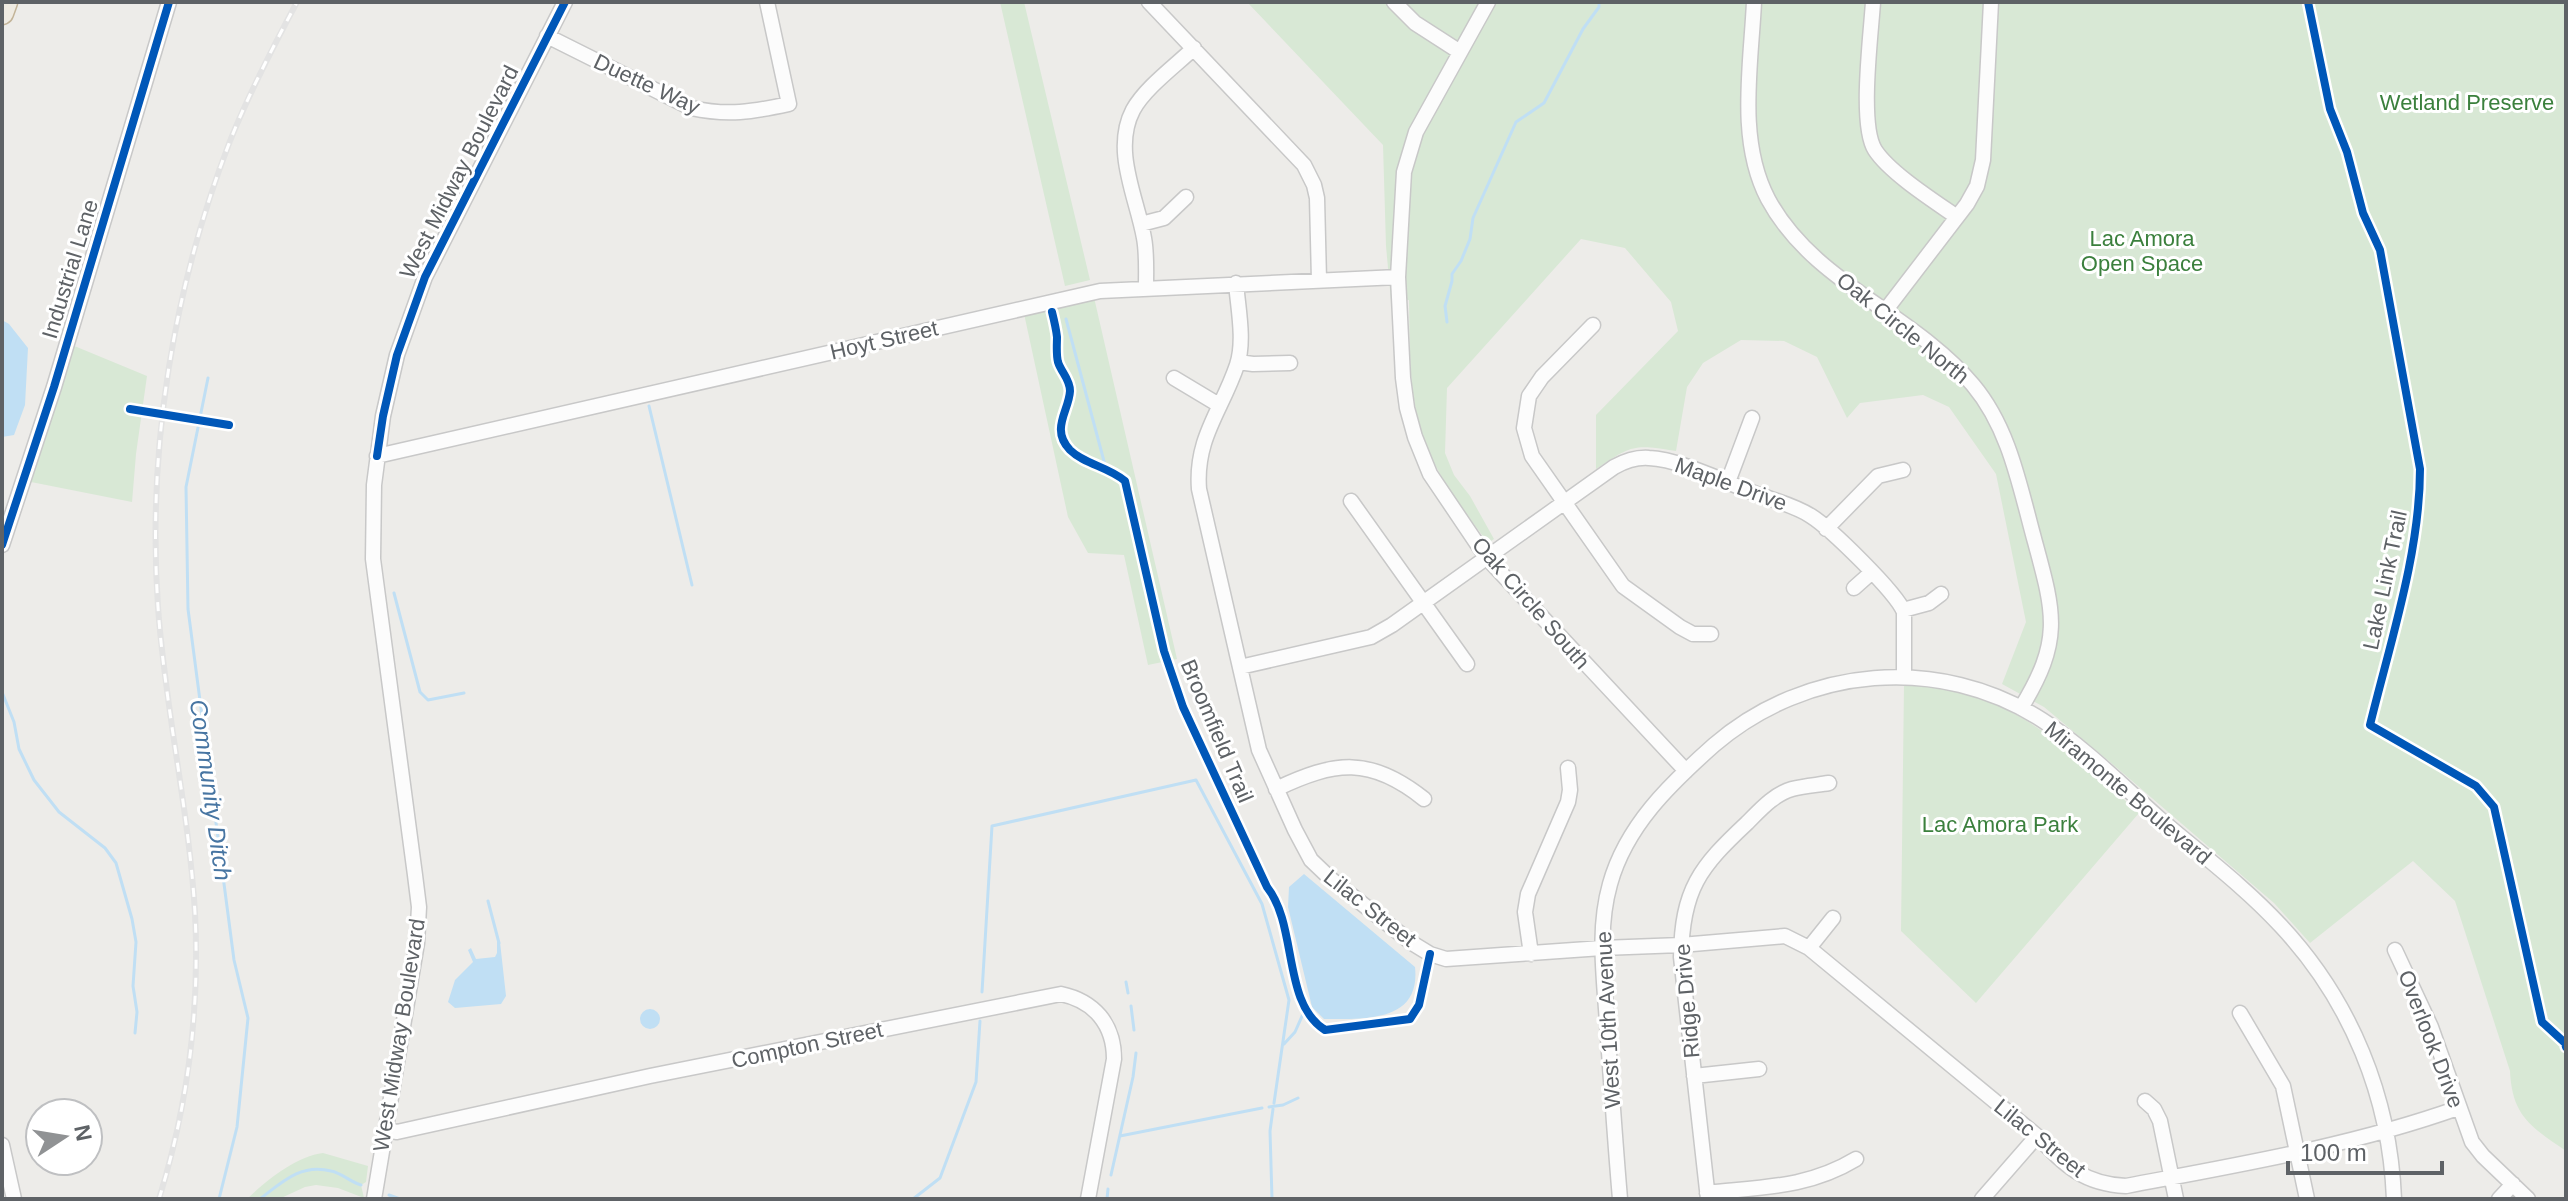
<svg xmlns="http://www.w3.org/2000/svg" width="2568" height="1201" font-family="Helvetica,sans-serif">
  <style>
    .green { fill: #d8e8d5 }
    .water { fill: #c0dff4 }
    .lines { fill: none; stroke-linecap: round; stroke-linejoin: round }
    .stream { stroke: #c0dff4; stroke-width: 3 }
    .minor-casing { stroke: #c8c8c8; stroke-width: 17 }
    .highway-casing { stroke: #c3b498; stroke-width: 25 }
    .minor { stroke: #fcfcfc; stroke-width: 14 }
    .highway { stroke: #efebe2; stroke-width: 22 }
    .rail-casing { stroke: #e3e3e3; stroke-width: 6 }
    .rail { stroke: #fff; stroke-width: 3; stroke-dasharray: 9; stroke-linecap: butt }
    .cycleway-casing { stroke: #fff; stroke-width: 13 }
    .cycleway { stroke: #0057b8; stroke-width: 8 }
    .labels { text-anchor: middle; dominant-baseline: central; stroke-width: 6; stroke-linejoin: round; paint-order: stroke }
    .street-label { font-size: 22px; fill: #5e6266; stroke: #fff }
    .park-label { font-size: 22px; fill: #3b803d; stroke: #fff }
    .water-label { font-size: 24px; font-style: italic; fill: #4775a2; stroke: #fff }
  </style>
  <rect width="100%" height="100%" fill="#edece9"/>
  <path class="green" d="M1000,2H1024L1090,280L1065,286Z
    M1247,2H2566V1151C2532,1127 2512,1117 2510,1071L2455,901L2413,861L2310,943L2274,903L2110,762L2044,707L2002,684L2026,622L1996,474L1949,407L1923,395L1860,403L1847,418L1817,357L1784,341L1741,340L1703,363L1687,387L1676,451C1633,444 1632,445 1596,469V415L1678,331L1671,302L1625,248L1581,239L1447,388L1445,453L1454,475L1470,496L1494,539L1488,543C1464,511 1436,475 1423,437C1408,393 1410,345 1409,300L1391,301L1386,246L1383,145Z
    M1093,293L1177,659L1148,665L1124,555L1088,553L1068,517L1023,309Z
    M72,345L147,376L136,454L132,502L31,482Z
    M1904,684C2007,685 2068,750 2139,813L1976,1003L1901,931Z
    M323,1153L368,1166L366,1182L361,1185L364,1198L338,1188L316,1185L305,1187L279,1199H247C266,1181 296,1156 323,1153Z"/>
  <path class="water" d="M2,320L9,324L28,348L25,405L14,435L2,437Z
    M1304,874L1415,967C1421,1023 1364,1019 1324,1019L1312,1007L1288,907L1289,887Z
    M497,942H500L506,996L501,1004L455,1008L448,1002L455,980L473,962L468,950L471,948L476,959L495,957L497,953Z
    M640 1019a10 10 0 1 1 20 0a10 10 0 1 1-20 0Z"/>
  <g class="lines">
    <path class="stream" d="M1066,319L1105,465
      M1447,322L1445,306L1452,281V274L1461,261L1470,239L1473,218L1516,122L1544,103L1583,29L1599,7V2
      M208,378L186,487L188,609L234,960L248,1018L237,1127L219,1199
      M649,406L692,585
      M394,593L420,692L428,700L464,693
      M2,692L14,722L19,749L34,780L59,812L105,848L116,863L132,919L136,942L133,986L137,1012L135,1033
      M488,901L499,943
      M1126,982L1128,993
      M982,992L992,826L1196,780L1262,904L1289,1000L1274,1103
      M1131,1006L1134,1030
      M1284,1044L1295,1032L1303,1014
      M1269,1107L1283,1105L1298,1098
      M1120,1136L1262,1108
      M1111,1175L1133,1077L1136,1053
      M389,1195L400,1199
      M260,1199C282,1182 301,1163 331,1171C342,1173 350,1182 361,1185
      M913,1199L940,1178L976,1082L980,1021
      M1107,1199L1108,1189
      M1272,1199L1270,1131L1273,1109"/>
    <g class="minor-casing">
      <path id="minor" d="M1149,2L1304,165L1314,185L1317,198L1319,280
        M1394,2L1415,23L1460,52
        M1488,2L1416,132L1404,172L1398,277L1403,378L1407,408L1415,437L1430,474L1486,557L1686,771
        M1754,2C1751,66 1737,140 1768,199C1813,283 1914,314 1973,385C2010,429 2020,488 2035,542C2055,615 2062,641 2021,708
        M1873,2C1871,35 1859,125 1875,150C1890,173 1934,201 1957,217
        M547,36L691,108C728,116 752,112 789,104L767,2
        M1141,224L1164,218L1186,197
        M1236,283C1238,308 1245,341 1237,365C1222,410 1195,438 1199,489L1259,750L1295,830L1311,860L1332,880L1412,943L1430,954L1446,959L1602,948L1681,945L1785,936L1809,948L2037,1136C2065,1165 2083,1184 2126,1186C2237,1165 2351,1146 2458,1108
        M1146,287C1146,271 1147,254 1144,238C1137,198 1112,150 1133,110C1145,88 1175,66 1194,48
        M1885,311L1967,204L1977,186L1983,160L1991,2
        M1593,325L1542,377L1529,396L1524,428L1532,456L1623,586L1680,627L1693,634H1711
        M1238,362L1253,364L1290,363
        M1174,378L1219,405
        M377,456L1100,291L1398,277
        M1728,482L1752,418
        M1351,501L1467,664
        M1826,529L1878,476L1903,470
        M2,545L54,387L169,2
        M1854,588L1872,572
        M1903,610L1929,603L1941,594
        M1240,667L1371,637L1392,625L1614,467C1625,461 1636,457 1649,458C1679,459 1725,482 1754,493C1772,500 1794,505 1811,516C1830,528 1896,592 1904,612V677
        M1276,789C1335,761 1370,756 1424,799
        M1809,948L1833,918
        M2395,950L2431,1027L2472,1142L2483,1156L2528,1199
        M1531,954L1525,912L1528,894L1568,802L1570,790L1568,768
        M2240,1013L2283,1086L2307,1199
        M1694,1076L1759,1069
        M2145,1101L2154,1109L2160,1121L2176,1199
        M385,1130L397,1132L650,1076L1061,994C1094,1001 1114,1024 1114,1059L1088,1199
        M2,1145L14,1199
        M1707,1193C1762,1187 1808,1188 1856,1159
        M374,1199L417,943L419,907L415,875L373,559L374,485L383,416L397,355L425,277L565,2
        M1620,1199C1615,1140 1611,1082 1607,1023C1604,976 1597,930 1610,884C1626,826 1670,784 1714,745C1806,666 1939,654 2042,720C2083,746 2124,787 2160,819C2201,854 2245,887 2281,926C2351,1001 2390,1097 2394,1199
        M1708,1199L1681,957C1682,889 1700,867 1747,823C1760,810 1774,794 1792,789C1804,786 1817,785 1829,783
        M1982,1199L2037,1136
        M2499,1199L2513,1184"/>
    </g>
    <g class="highway-casing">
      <path id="highway" d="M2,13L6,2"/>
    </g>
    <use href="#minor" class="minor"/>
    <use href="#highway" class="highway"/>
    <g class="rail-casing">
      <path id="rail" d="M159,1199C188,1105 200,1011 195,913C189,810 165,709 158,607C147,448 173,289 230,141C249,93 273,47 297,2"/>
    </g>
    <use href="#rail" class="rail"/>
    <g class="cycleway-casing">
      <path id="cycleway" d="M2308,2L2330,109L2347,152L2363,213L2380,250L2420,469C2420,553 2390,643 2370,725L2476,786L2494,807L2542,1022L2565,1043L2566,1047
        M1052,312C1054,320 1056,328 1057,337C1057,344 1056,354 1058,362C1061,372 1070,379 1070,391C1069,411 1050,429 1070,450C1084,464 1109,467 1125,481L1164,651L1183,707L1267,887C1298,926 1282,1003 1325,1030L1410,1019L1419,1005L1430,954
        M130,409L229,425
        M377,456L383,416L397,355L425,277L565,2
        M2,545L54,387L169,2"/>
    </g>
    <use href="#cycleway" class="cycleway"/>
  </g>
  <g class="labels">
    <g class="street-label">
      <text transform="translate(647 84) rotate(25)">Duette Way</text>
      <text transform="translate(459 172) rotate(-63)">West Midway Boulevard</text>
      <text transform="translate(70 269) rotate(-73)">Industrial Lane</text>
      <text transform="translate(1903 328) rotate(39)">Oak Circle North</text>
      <text transform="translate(884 340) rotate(-13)">Hoyt Street</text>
      <text transform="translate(1731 484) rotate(20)">Maple Drive</text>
      <text transform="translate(2385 580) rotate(-78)">Lake Link Trail</text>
      <text transform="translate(1531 603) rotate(49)">Oak Circle South</text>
      <text transform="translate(1217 731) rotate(67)">Broomfield Trail</text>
      <text transform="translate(2128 793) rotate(40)">Miramonte Boulevard</text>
      <text transform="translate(1370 908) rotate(38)">Lilac Street</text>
      <text transform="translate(1687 1001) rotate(-95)">Ridge Drive</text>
      <text transform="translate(1608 1020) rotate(-93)">West 10th Avenue</text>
      <text transform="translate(399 1035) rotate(-81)">West Midway Boulevard</text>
      <text transform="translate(2431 1039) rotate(69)">Overlook Drive</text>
      <text transform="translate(807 1045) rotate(-12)">Compton Street</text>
      <text transform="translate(2040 1138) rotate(39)">Lilac Street</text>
    </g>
    <g class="park-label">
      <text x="2467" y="102">Wetland Preserve</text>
      <text x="2142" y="238">Lac Amora<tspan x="2142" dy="25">Open Space</tspan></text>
      <text x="2000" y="824">Lac Amora Park</text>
    </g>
    <g class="water-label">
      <text transform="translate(211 790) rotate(82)">Community Ditch</text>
    </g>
  </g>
  <rect width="2568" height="1201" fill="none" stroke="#5e6266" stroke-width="8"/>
  <g transform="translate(64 1137) rotate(78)"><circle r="38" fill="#ffffff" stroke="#bfc0c2" stroke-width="2"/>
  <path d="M0-6L14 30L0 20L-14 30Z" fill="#909294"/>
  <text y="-12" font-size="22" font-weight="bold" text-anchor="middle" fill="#5e6266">N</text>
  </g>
  <path d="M2288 1161v12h154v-12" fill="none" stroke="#5e6266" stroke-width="4"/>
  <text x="2300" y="1161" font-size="24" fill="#5e6266" stroke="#ffffff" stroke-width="6" paint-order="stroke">100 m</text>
</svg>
